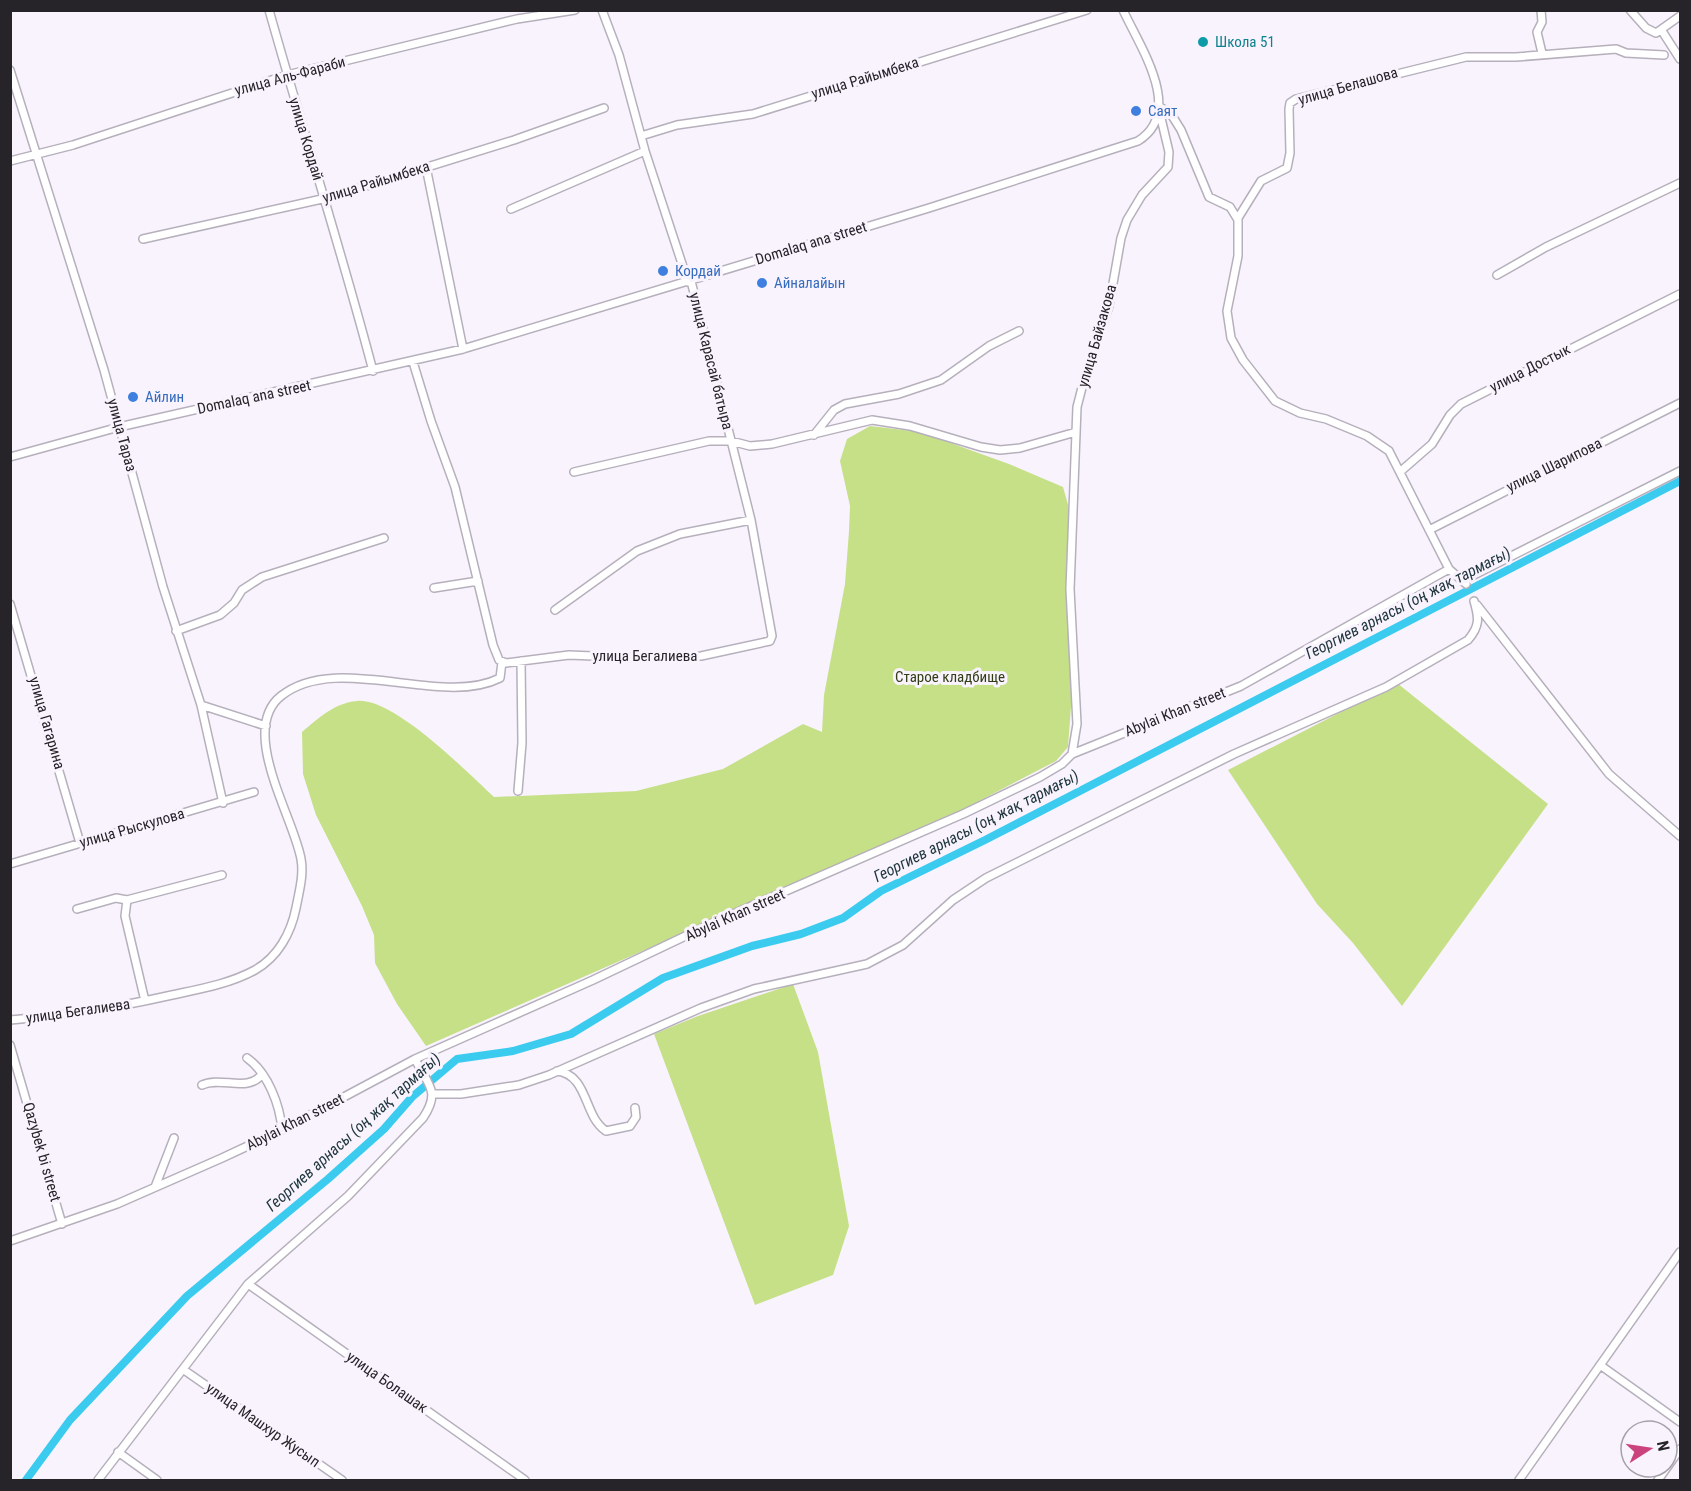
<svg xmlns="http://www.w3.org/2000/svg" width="1691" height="1491" font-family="'Roboto Condensed',sans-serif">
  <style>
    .green { fill: #c5e087 }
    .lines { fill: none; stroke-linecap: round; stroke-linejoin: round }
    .canal { stroke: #3bcbef; stroke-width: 8 }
    .street-casing { stroke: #b6b0bc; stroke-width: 10 }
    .street { stroke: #fff; stroke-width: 7 }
    .culture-dot { fill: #0f9aa8; stroke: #f9f3fe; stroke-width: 2 }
    .shop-dot { fill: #3f7fe0; stroke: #f9f3fe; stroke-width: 2 }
    .labels { text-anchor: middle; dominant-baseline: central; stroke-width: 6; stroke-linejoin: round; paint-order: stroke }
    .culture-label { font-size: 15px; fill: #0d838f; stroke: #f9f3fe; text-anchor: start }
    .street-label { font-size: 15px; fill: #272429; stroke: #f9f3fe }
    .shop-label { font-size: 15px; fill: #366cbe; stroke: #f9f3fe; text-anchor: start }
    .park-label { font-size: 15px; fill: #323d15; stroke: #f9f3fe }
    .water-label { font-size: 16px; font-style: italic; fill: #1d353b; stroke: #f9f3fe }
  </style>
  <rect width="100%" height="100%" fill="#f9f3fe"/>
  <path class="green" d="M870,426L920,432L1009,464L1063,487L1071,515L1066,582L1072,693L1068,747L1056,761L950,816L426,1046L397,1004L375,963L374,935L362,906L316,815L303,774L302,732C319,718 334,703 357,701C393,697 467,772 494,797L636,791L723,769L803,724L822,732L824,695L845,584L849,531L850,506L840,461L847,439Z
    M1397,683L1548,804L1402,1006L1353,943L1317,904L1228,770Z
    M793,984L818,1052L849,1226L833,1275L755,1305L654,1034L698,1016Z"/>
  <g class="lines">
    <path class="canal" d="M26,1480L70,1420L187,1296L328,1179L384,1129L412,1097L457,1059L513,1051L571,1034L663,978L752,946L801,934L843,918L881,891L985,840L1680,481"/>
    <g class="street-casing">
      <path id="street" d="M269,10C303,131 341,249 373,371
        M602,10L619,55L645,151L688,282
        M1541,10L1542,22L1537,32L1542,53
        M1630,10L1646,28L1656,33L1680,16
        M1662,31L1680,59
        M10,70L104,370L163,587L201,705L223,803
        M1160,107L1171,114L1181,130L1209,197L1230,207L1238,220V256L1227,311L1231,338L1243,360L1275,401L1300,413L1326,419L1367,436L1389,451L1449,569L1466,584
        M641,136L677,125L753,114L1087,10
        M10,161L73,145L287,75L517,19L575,10
        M426,167L463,349
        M511,209L645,151
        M1238,218L1261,181L1287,168L1290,153L1289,109L1290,103L1296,99L1466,57H1516L1616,49L1626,53L1664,55
        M143,239L331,197L514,140L604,108
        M1497,275L1546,247L1680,183
        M413,362L431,421L455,487L493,645L499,660L506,663L569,655L640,658L701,656L770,641L772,636L751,520L691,281
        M814,435L834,410L845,404L899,394L941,380L989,346L1019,331
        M10,457L119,427L463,349L929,208L1138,141C1185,112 1140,47 1123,10
        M1401,471L1432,444L1450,415L1461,404L1680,294
        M574,472L709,441H731L750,446L772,444L872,420L910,426L981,447L1000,450L1020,448L1076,432
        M1429,530L1680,403
        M1462,581L1680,471
        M434,588L478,581
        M10,604L80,843
        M1477,605L1609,774L1680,836
        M555,610L637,551L680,534L751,520
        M176,631L220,615L234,603L242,590L262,577L384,538
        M201,705L266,726
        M1072,754L1077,724L1070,589L1077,407L1085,376L1109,306L1121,238L1127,220L1142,195L1168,167L1169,152L1160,114
        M518,791L522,743L521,661
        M10,864L254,792
        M77,909L116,898L127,900
        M145,1001L125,916L127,900L222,875
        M10,1020C65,1016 119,1007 172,995C200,989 229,984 255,970C278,957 291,933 296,908C299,892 304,875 301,859C294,818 238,730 281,696C337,651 441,708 500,678L502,662
        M10,1045L62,1224
        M247,1058C268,1073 280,1105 282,1130
        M557,1071C589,1075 583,1116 606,1131L630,1126L636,1117L635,1108
        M202,1085C221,1076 249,1093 262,1074
        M434,1094H461L519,1085L549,1075L701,1008L754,989L867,964L903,945L953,900L986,878L1234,754L1386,687L1468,640C1480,626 1479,618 1474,601
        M155,1187L174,1138
        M10,1241L117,1204L222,1158L282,1130L415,1059L593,980L717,921L963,814L1040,777L1062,764L1072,754L1241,686L1449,569
        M248,1284L525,1480
        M1600,1365L1680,1422
        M184,1370L342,1480
        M118,1452L157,1480
        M98,1480L248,1284L348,1196L423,1118C441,1091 428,1085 415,1059
        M1519,1480L1680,1252
        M1658,1480L1680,1449"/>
    </g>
    <use href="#street" class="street"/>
  </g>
  <circle class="culture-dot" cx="1203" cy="42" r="6"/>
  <g class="shop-dot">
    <circle cx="1136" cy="111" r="6"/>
    <circle cx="663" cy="271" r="6"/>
    <circle cx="762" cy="283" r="6"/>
    <circle cx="133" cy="397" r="6"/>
  </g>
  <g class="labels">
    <g class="culture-label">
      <text x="1215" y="42">Школа 51</text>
    </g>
    <g class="street-label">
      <text transform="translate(290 76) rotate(-15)">улица Аль-Фараби</text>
      <text transform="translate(865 78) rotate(-17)">улица Райымбека</text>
      <text transform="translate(1348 86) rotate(-16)">улица Белашова</text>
      <text transform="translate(306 139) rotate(73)">улица Кордай</text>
      <text transform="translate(376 182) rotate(-17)">улица Райымбека</text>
      <text transform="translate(811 243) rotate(-17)">Domalaq ana street</text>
      <text transform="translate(1097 336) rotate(-74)">улица Байзакова</text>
      <text transform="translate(711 361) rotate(76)">улица Карасай батыра</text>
      <text transform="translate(1530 368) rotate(-27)">улица Достык</text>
      <text transform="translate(254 397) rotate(-12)">Domalaq ana street</text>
      <text transform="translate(122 435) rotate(75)">улица Тараз</text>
      <text transform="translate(1554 465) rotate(-26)">улица Шарипова</text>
      <text x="645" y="656">улица Бегалиева</text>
      <text transform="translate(1175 712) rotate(-22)">Abylai Khan street</text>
      <text transform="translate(47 723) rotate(74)">улица Гагарина</text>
      <text transform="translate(132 828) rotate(-16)">улица Рыскулова</text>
      <text transform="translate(735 915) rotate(-24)">Abylai Khan street</text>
      <text transform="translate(78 1011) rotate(-8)">улица Бегалиева</text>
      <text transform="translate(295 1122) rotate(-27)">Abylai Khan street</text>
      <text transform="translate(42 1152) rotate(74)">Qazybek bi street</text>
      <text transform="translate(387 1382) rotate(35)">улица Болашак</text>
      <text transform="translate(263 1425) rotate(35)">улица Машхур Жусып</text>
    </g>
    <g class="shop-label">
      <text x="1148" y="111">Саят</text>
      <text x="675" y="271">Кордай</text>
      <text x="774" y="283">Айналайын</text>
      <text x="145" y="397">Айлин</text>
    </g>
    <g class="park-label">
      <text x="950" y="677">Старое кладбище</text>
    </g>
    <g class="water-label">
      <text transform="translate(1408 603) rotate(-27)">Георгиев арнасы (оң жақ тармағы)</text>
      <text transform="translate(976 826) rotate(-27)">Георгиев арнасы (оң жақ тармағы)</text>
      <text transform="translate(353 1132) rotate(-42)">Георгиев арнасы (оң жақ тармағы)</text>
    </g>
  </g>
  <rect width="1691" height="1491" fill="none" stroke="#272429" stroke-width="24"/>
  <g transform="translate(1649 1449) rotate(78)"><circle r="28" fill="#f9f3fe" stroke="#a5a0a9" stroke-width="1.5"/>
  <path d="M0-4.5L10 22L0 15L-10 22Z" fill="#cb437d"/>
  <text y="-9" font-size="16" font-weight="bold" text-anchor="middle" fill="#272429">N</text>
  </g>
</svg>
